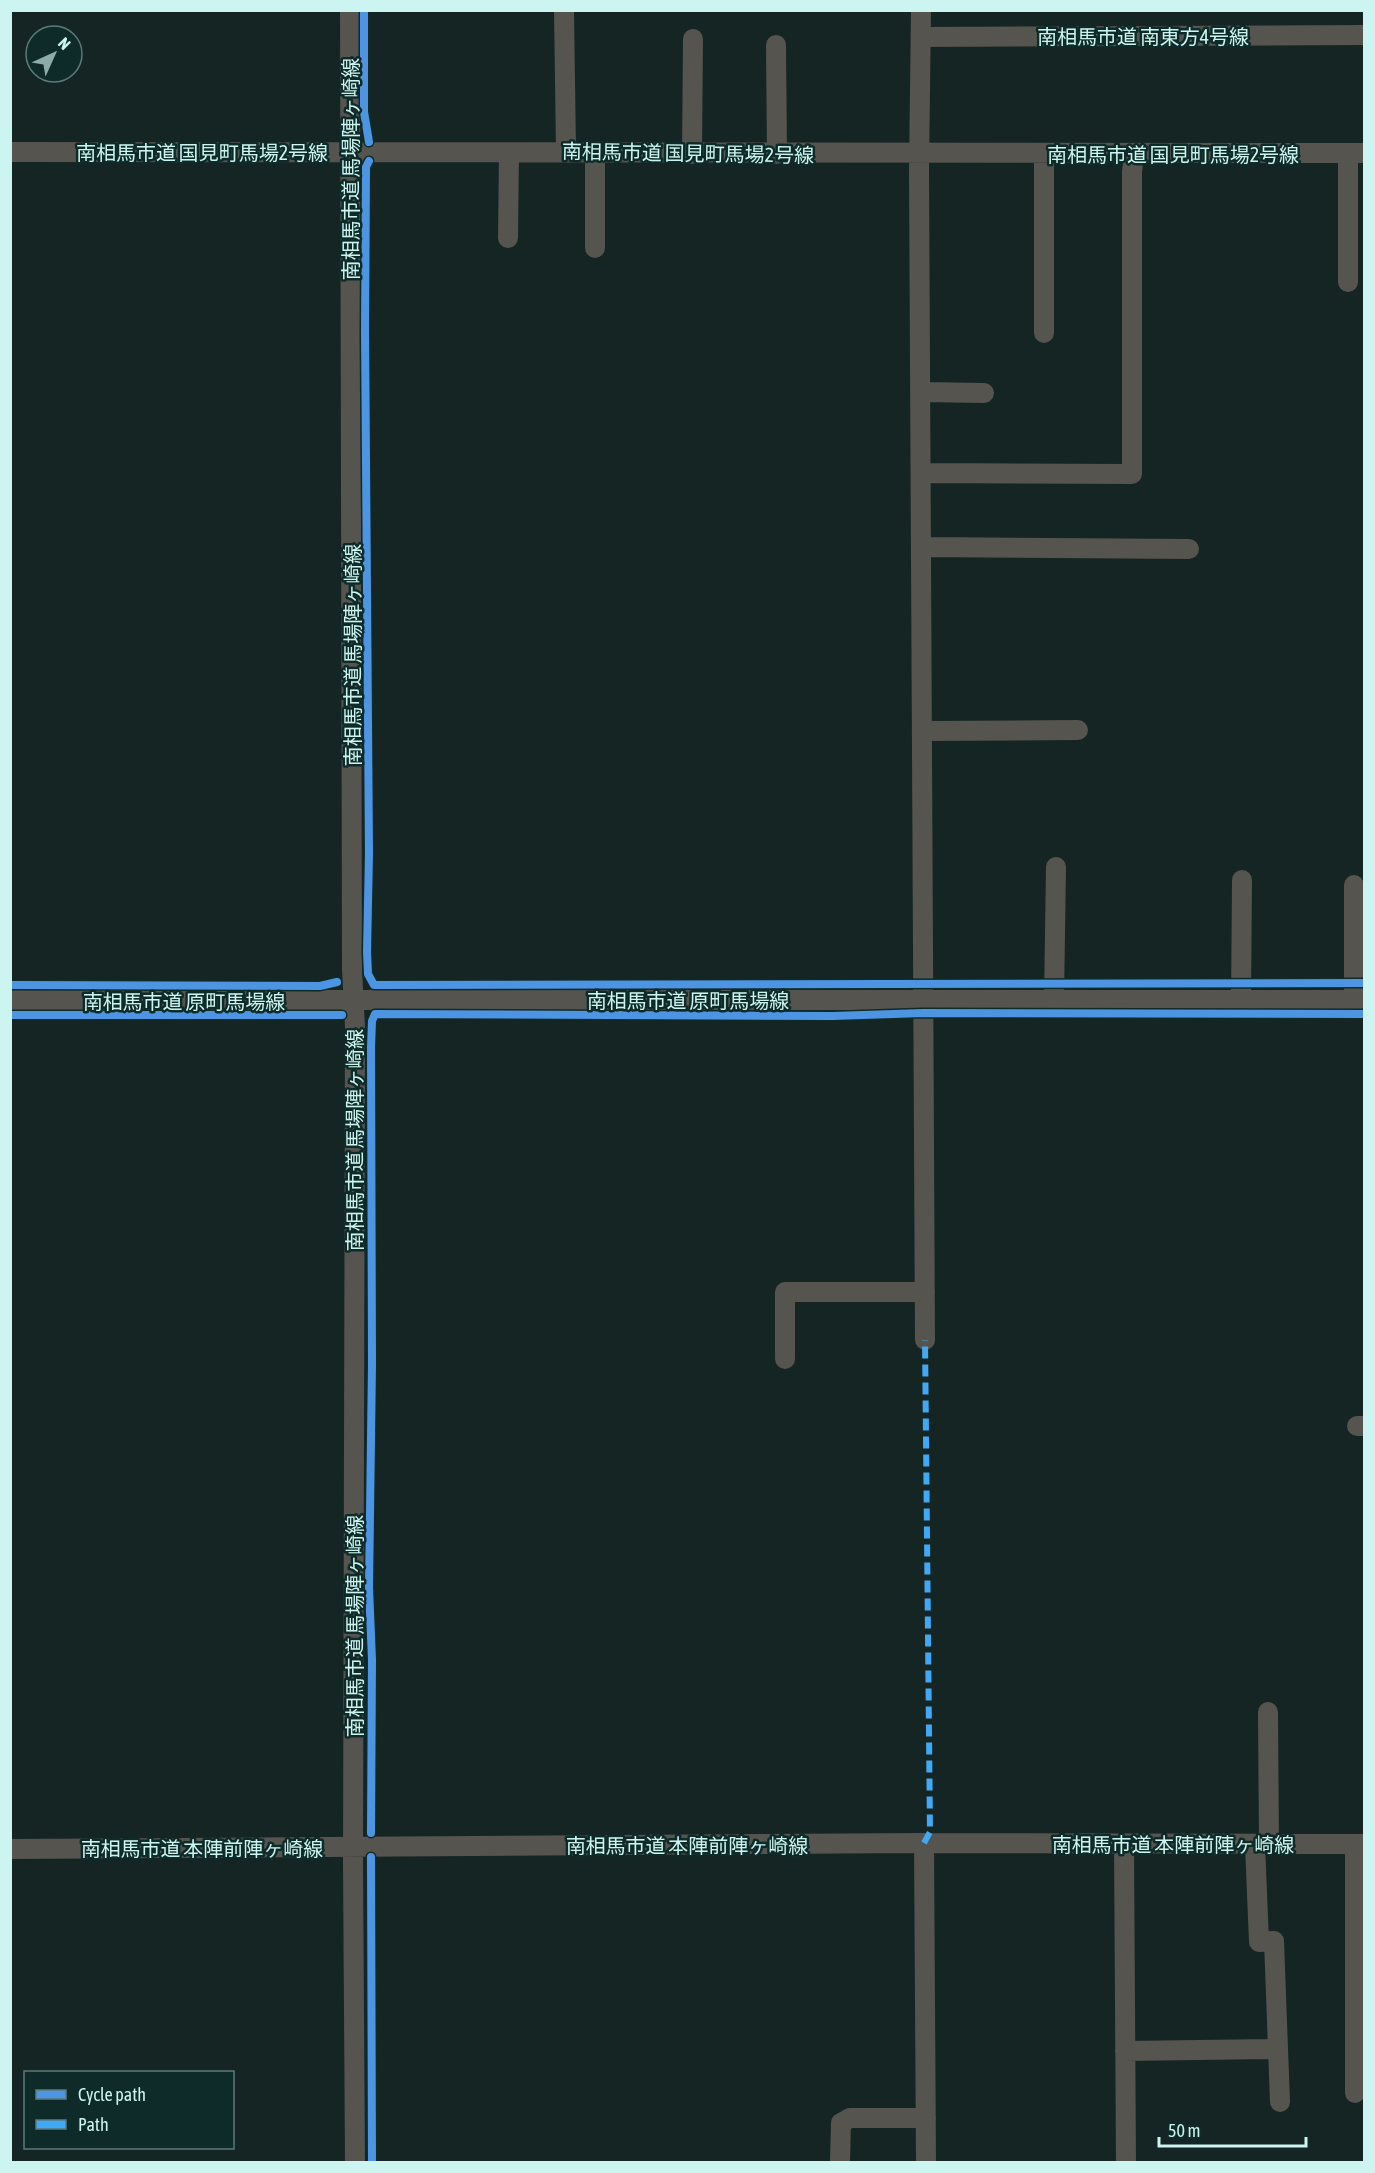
<svg xmlns="http://www.w3.org/2000/svg" width="1375" height="2173" font-family="'Asap Condensed','Noto Sans JP',sans-serif">
  <style>
    .lines { fill: none; stroke-linecap: round; stroke-linejoin: round }
    .minor { stroke: #55544e; stroke-width: 20 }
    .quiet { stroke: #3fa9f5; stroke-width: 6; stroke-dasharray: 12 6; stroke-linecap: butt }
    .cycleway-casing { stroke: #0f2b29; stroke-width: 11 }
    .cycleway { stroke: #4d94e3; stroke-width: 8 }
    .labels { text-anchor: middle; dominant-baseline: central; stroke-width: 5; stroke-linejoin: round; paint-order: stroke }
    .street-label { font-size: 20px; fill: #ccf4f0; stroke: #0f2b29 }
  </style>
  <rect width="100%" height="100%" fill="#152523"/>
  <g class="lines">
    <path class="minor" d="M350,10L352,969L355,1027L353,1864L355,2162
      M564,10L566,151
      M921,10L919,169L925,1340
      M921,37L1364,35
      M776,45L777,154
      M10,152L1364,153
      M692,154L693,39
      M1044,154V333
      M1348,154V282
      M508,238L509,153
      M595,248V152
      M922,392L984,393
      M922,473L1132,474V172L1134,154
      M922,547L1189,549
      M922,731L1078,730
      M10,1000H1364
      M1054,1000L1056,867
      M1354,1000V885
      M1241,1001L1242,880
      M785,1359V1292H925
      M1357,1426H1364
      M1268,1712L1269,1844
      M924,1843L926,2162
      M1124,1844L1126,2162
      M1255,1844L1259,1942L1274,1941L1280,2102
      M1355,1844V2093
      M10,1849L924,1843L1364,1844
      M1125,2051L1278,2049
      M840,2162L841,2123L850,2118H926"/>
    <path class="quiet" d="M924,1843L930,1832L925,1340"/>
    <g class="cycleway-casing">
      <path id="cycleway" d="M364,10V112L369,142
        M369,161L366,167L365,331L369,853L367,952L368,974L374,985L1364,983
        M10,985L320,986L337,982
        M10,1015H342
        M371,1833L372,1660L369,1588L372,1364L371,1047L372,1021L375,1014L833,1016L923,1013L1364,1014
        M371,1857L372,2162"/>
    </g>
    <use href="#cycleway" class="cycleway"/>
  </g>
  <g class="labels">
    <g class="street-label">
      <text x="1143" y="36">南相馬市道 南東方4号線</text>
      <text x="202" y="152">南相馬市道 国見町馬場2号線</text>
      <text transform="translate(688 153) rotate(1)">南相馬市道 国見町馬場2号線</text>
      <text x="1173" y="154">南相馬市道 国見町馬場2号線</text>
      <text transform="translate(350 169) rotate(-90)">南相馬市道 馬場陣ヶ崎線</text>
      <text transform="translate(352 655) rotate(-90)">南相馬市道 馬場陣ヶ崎線</text>
      <text x="688" y="1000">南相馬市道 原町馬場線</text>
      <text x="184" y="1001">南相馬市道 原町馬場線</text>
      <text transform="translate(354 1140) rotate(-90)">南相馬市道 馬場陣ヶ崎線</text>
      <text transform="translate(354 1626) rotate(-90)">南相馬市道 馬場陣ヶ崎線</text>
      <text x="1173" y="1844">南相馬市道 本陣前陣ヶ崎線</text>
      <text x="687" y="1845">南相馬市道 本陣前陣ヶ崎線</text>
      <text x="202" y="1848">南相馬市道 本陣前陣ヶ崎線</text>
    </g>
  </g>
  <rect width="1375" height="2173" fill="none" stroke="#ccf4f0" stroke-width="24"/>
  <rect x="24" y="2071" width="210" height="78" fill="#0f2b29" stroke="#5b7b79" stroke-width="1.5"/>
  <rect x="36" y="2090" width="30" height="9" fill="#4d94e3" stroke="#5b7b79" stroke-width="1.5"/>
  <text x="78" y="2101" font-size="18" fill="#ccf4f0">Cycle path</text>
  <rect x="36" y="2120" width="30" height="9" fill="#3fa9f5" stroke="#5b7b79" stroke-width="1.5"/>
  <text x="78" y="2131" font-size="18" fill="#ccf4f0">Path</text>
  <g transform="translate(54 54) rotate(45)"><circle r="28" fill="#0f2b29" stroke="#5b7b79" stroke-width="1.5"/>
  <path d="M0-4.5L10 22L0 15L-10 22Z" fill="#8caca8"/>
  <text y="-9" font-size="16" font-weight="bold" text-anchor="middle" fill="#ccf4f0">N</text>
  </g>
  <path d="M1159 2137v9h147v-9" fill="none" stroke="#ccf4f0" stroke-width="3"/>
  <text x="1168" y="2137" font-size="18" fill="#ccf4f0" stroke="#0f2b29" stroke-width="4.5" paint-order="stroke">50 m</text>
</svg>
